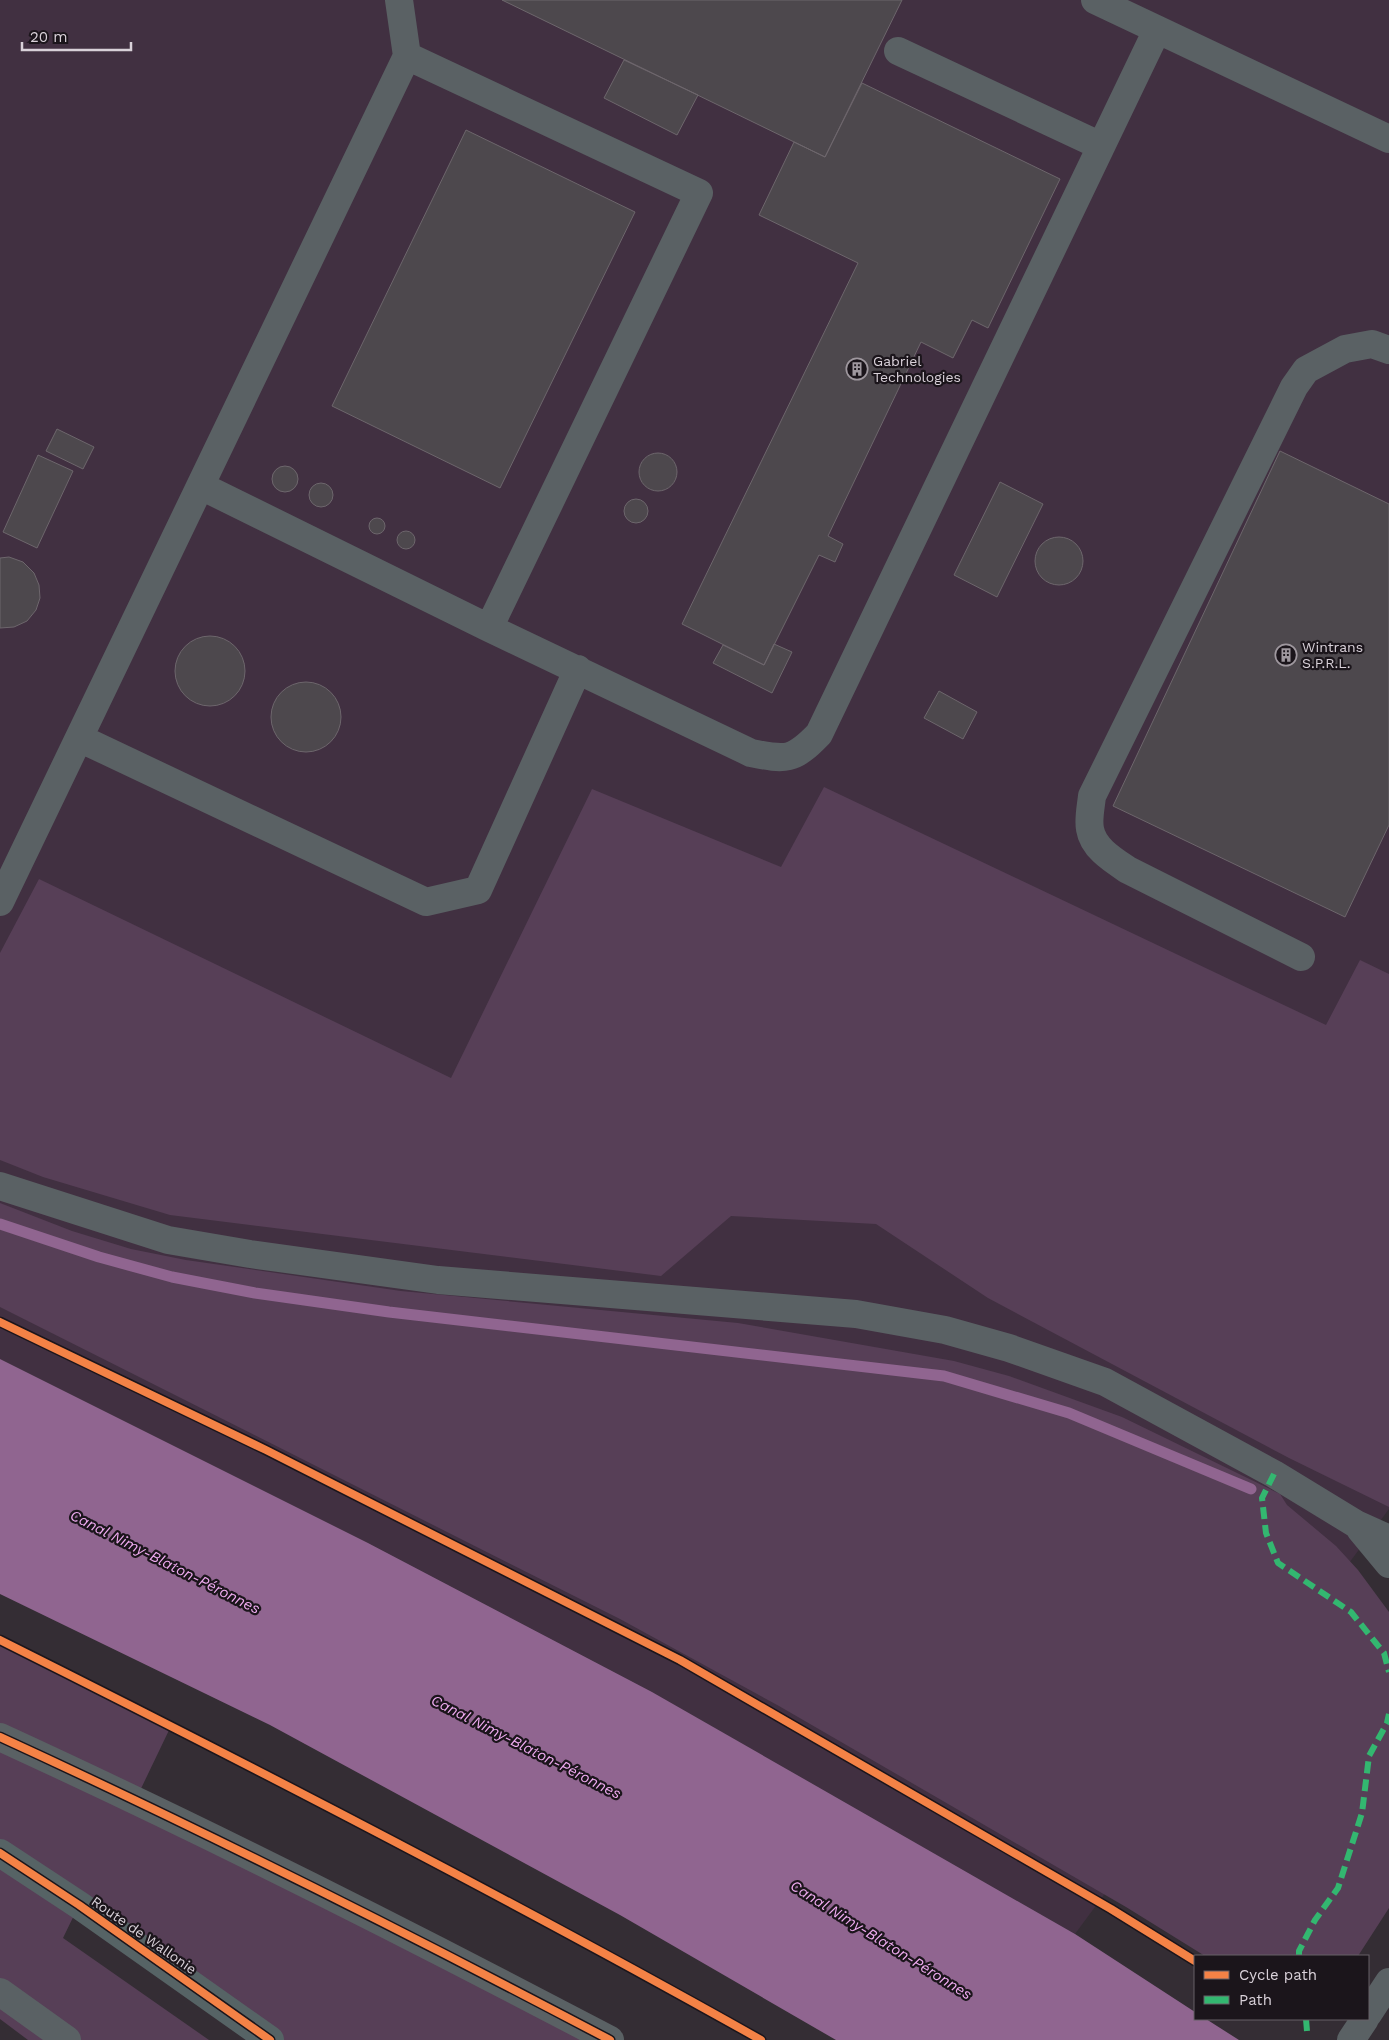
<svg xmlns="http://www.w3.org/2000/svg" width="1389" height="2040" font-family="'Work Sans',sans-serif">
  <style>
    .built { fill: #413041 }
    .green { fill: #573f57 }
    .water { fill: #906590 }
    .lines { fill: none; stroke-linecap: round; stroke-linejoin: round }
    .stream { stroke: #906590; stroke-width: 11 }
    .building { fill: #4d484d; stroke: #6d666c }
    .minor { stroke: #5a6164; stroke-width: 28 }
    .major { stroke: #566365; stroke-width: 28 }
    .quiet { stroke: #33b770; stroke-width: 6; stroke-dasharray: 12 6; stroke-linecap: butt }
    .cycleway-casing { stroke: #1b151b; stroke-width: 11 }
    .cycleway { stroke: #f48246; stroke-width: 8 }
    .labels { text-anchor: middle; dominant-baseline: central; stroke-width: 4.5; stroke-linejoin: round; paint-order: stroke }
    .poi-label { font-size: 14px; fill: #d9d1d9; stroke: #1b151b; text-anchor: start }
    .street-label { font-size: 14px; fill: #d9d1d9; stroke: #1b151b }
    .water-label { font-size: 15px; font-style: italic; fill: #efabf0; stroke: #1b151b }
  </style>
  <rect width="100%" height="100%" fill="#342d34"/>
  <path class="built" d="M0,0H1389V1509L1075,1934L652,1692L368,1543L0,1359Z"/>
  <path class="green" d="M824,787L1326,1025L1360,960L1389,974V1507L1289,1458L988,1298L876,1224L731,1216L661,1276L170,1215L43,1177L0,1160V953L39,879L451,1078L592,789L781,867Z
    M0,1203L72,1231L131,1249L186,1260L401,1291L738,1323L954,1361L1009,1376L1122,1417L1280,1494L1287,1505L1336,1546L1358,1570L1389,1612V1908L1358,1956H1205L1126,1907L779,1706L620,1619L0,1307Z
    M0,1640L171,1726L136,1799L610,2040H270L79,1905L63,1938L209,2040H28L0,2019Z"/>
  <path class="water" d="M0,1359L368,1543L652,1692L1075,1934L1195,2012V2019H1206L1239,2040H836L620,1915L270,1725L0,1594Z"/>
  <g class="lines">
    <path class="stream" d="M0,1224L99,1257L172,1277L255,1293L389,1312L944,1376L1069,1413L1251,1489"/>
  </g>
  <path class="building" d="M502,0H902L825,157Z
    M624,60L698,95L677,135L604,98Z
    M862,83L1060,179L988,328L972,320L953,358L921,342L828,536L843,544L835,562L819,555L764,665L682,624L858,263L759,215L794,142L825,157Z
    M466,130L635,212L500,488L332,406Z
    M57,429L94,447L83,469L46,451Z
    M1280,451L1389,504V825L1345,917L1113,806Z
    M639 472a19 19 0 1 1 38 0a19 19 0 1 1-38 0Z
    M38,455L73,471L37,548L3,532Z
    M272 479a13 13 0 1 1 26 0a13 13 0 1 1-26 0Z
    M1000,482L1043,504L997,597L954,575Z
    M309 495a12 12 0 1 1 24 0a12 12 0 1 1-24 0Z
    M624 511a12 12 0 1 1 24 0a12 12 0 1 1-24 0Z
    M369 526a8 8 0 1 1 16 0a8 8 0 1 1-16 0Z
    M397 540a9 9 0 1 1 18 0a9 9 0 1 1-18 0Z
    M1035 561a24 24 0 1 1 48 0a24 24 0 1 1-48 0Z
    M9,557L23,562L34,573L39,585L40,598L36,610L27,621L14,627L0,628V558Z
    M175 671a35 35 0 1 1 70 0a35 35 0 1 1-70 0Z
    M774,644L792,652L772,693L713,663L723,645L764,665Z
    M271 717a35 35 0 1 1 70 0a35 35 0 1 1-70 0Z
    M939,691L977,712L963,739L924,718Z"/>
  <g class="lines">
    <path class="minor" d="M399,0L407,56
      M1095,0L1389,139
      M898,51L1101,146
      M201,486L489,628L751,753C786,760 793,761 819,734L1157,30
      M79,738L426,902L478,890L578,669
      M0,902L407,56L699,193L489,628
      M1301,957L1128,870C1113,860 1093,848 1090,829C1088,819 1091,806 1092,796L1294,387L1306,370L1345,349L1372,344L1389,350
      M0,1186L168,1240L250,1254L438,1280L856,1314L945,1330L1009,1348L1105,1382L1274,1474L1356,1524L1389,1539
      M1360,1529L1389,1564
      M0,1737C207,1832 409,1934 610,2040
      M0,1992L67,2040
      M1368,2014L1389,1982
      M1351,2040L1365,2019"/>
    <path class="major" d="M0,1853L79,1905L270,2040"/>
    <path class="quiet" d="M1274,1474L1262,1498L1266,1533L1278,1563L1351,1612L1384,1653L1389,1672
      M1299,1956V1951L1315,1920L1338,1888L1362,1813L1369,1756L1387,1723L1389,1714
      M1306,2019L1307,2031"/>
    <g class="cycleway-casing">
      <path id="cycleway" d="M0,1322L266,1450L680,1660L1111,1909L1195,1961
        M0,1640C256,1768 512,1900 761,2040
        M0,1737C207,1832 409,1934 610,2040
        M0,1853L79,1905L270,2040"/>
    </g>
    <use href="#cycleway" class="cycleway"/>
  </g>
  <defs>
    <g id="building-ring" transform="scale(1.125)"><circle r="9.5" fill="#1b151b" stroke="#9f989f" stroke-width="1.5"/><path d="M-4-6H4V6H1V3H-1V6H-4ZM-2.5-4.3h1.7v1.8h-1.7ZM.8-4.3h1.7v1.8H.8ZM-2.5-1h1.7V.8h-1.7ZM.8-1h1.7V.8H.8Z" fill="#9f989f"/></g>
  </defs>
  <g fill-rule="evenodd">
    <use href="#building-ring" x="857" y="369"/>
    <use href="#building-ring" x="1286" y="655"/>
  </g>
  <g class="labels">
    <g class="poi-label">
      <text x="873" y="361">Gabriel<tspan x="873" dy="16">Technologies</tspan></text>
      <text x="1302" y="647">Wintrans<tspan x="1302" dy="16">S.P.R.L.</tspan></text>
    </g>
    <g class="street-label">
      <text transform="translate(144 1935) rotate(35)">Route de Wallonie</text>
    </g>
    <g class="water-label">
      <text transform="translate(165 1562) rotate(27)">Canal Nimy-Blaton-Péronnes</text>
      <text transform="translate(526 1747) rotate(27)">Canal Nimy-Blaton-Péronnes</text>
      <text transform="translate(881 1940) rotate(32)">Canal Nimy-Blaton-Péronnes</text>
    </g>
  </g>
  <rect x="1194" y="1955" width="175" height="65" fill="#1b151b" stroke="#676067"/>
  <rect x="1204" y="1971" width="25" height="8" fill="#f48246" stroke="#676067"/>
  <text x="1239" y="1980" font-size="15" fill="#d9d1d9">Cycle path</text>
  <rect x="1204" y="1996" width="25" height="8" fill="#33b770" stroke="#676067"/>
  <text x="1239" y="2005" font-size="15" fill="#d9d1d9">Path</text>
  <path d="M22 42v8h109v-8" fill="none" stroke="#d9d1d9" stroke-width="2.5"/>
  <text x="30" y="42" font-size="15" fill="#d9d1d9" stroke="#1b151b" stroke-width="4" paint-order="stroke">20 m</text>
</svg>
